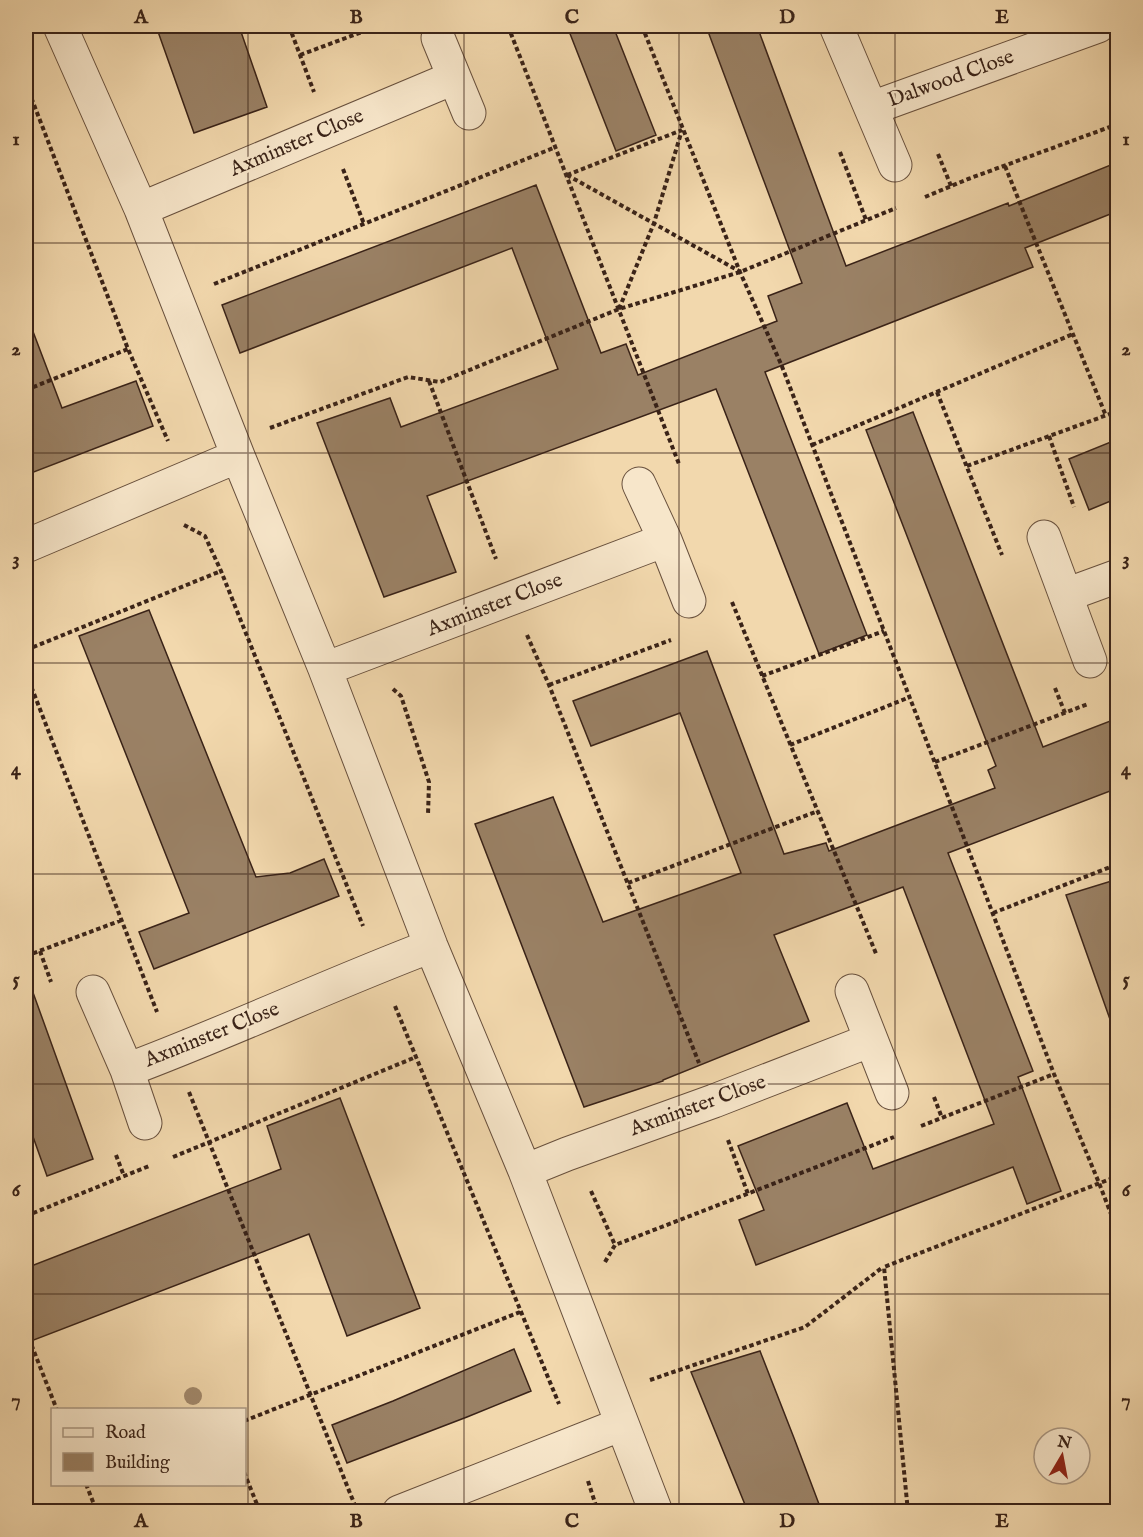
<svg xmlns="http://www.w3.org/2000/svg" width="1143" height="1537" font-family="'IM FELL English',serif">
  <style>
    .building { fill: #9a8165; stroke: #3a2318; stroke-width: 1.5 }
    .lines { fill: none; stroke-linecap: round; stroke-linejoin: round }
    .street-casing { stroke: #68503d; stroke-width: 35 }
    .path { stroke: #3a2318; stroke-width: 4; stroke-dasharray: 4.5 3; stroke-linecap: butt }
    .street { stroke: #f7e6ca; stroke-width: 33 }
    .tree { fill: #a2896c }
    .grid { fill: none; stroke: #3a2318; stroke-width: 1.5; stroke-opacity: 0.55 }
    .labels { text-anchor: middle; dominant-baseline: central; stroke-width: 5; stroke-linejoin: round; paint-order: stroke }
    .street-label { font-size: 21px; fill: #3a2318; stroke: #f7e6ca }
    .neatline { fill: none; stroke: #3a2318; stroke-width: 2 }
    .grid-label { font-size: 20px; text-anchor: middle; font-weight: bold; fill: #3a2318 }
  </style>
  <rect width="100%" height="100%" fill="#f2d8ad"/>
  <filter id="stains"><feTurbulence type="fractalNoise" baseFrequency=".00333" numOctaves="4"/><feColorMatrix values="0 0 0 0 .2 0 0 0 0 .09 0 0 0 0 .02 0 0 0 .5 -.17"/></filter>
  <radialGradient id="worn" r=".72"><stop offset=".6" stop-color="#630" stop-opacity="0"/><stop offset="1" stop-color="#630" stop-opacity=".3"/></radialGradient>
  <path class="building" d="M156,26H239L267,107L194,133Z
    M567,26H613L656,135L616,151Z
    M706,26H757L846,266L1008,203L1009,206L1118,162V211L1025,248L1033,267L765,372L867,635L819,654L716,389L427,496L456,572L384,597L317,423L390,398L401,427L558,369L512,248L240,353L222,305L536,185L601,353L626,344L638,375L777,321L768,296L802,283Z
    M29,321L62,408L136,381L153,426L26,475V322Z
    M913,412L1043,747L1118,718V788L948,853L1033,1071L1018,1077L1061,1191L1027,1204L1013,1167L756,1265L739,1220L764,1210L738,1146L847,1103L873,1169L994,1124L903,887L774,935L809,1021L663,1080V1081L584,1107L475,824L553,797L603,922L741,873L680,713L591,746L573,701L707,651L784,854L826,843L829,851L995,788L988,770L996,766L866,430Z
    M1118,439V498L1089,510L1069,459Z
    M149,610L256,877L290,873L324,859L339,896L154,969L139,932L189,913L79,636Z
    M1118,879V1024L1112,1025L1066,895Z
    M31,987L93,1159L47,1176L26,1117V988Z
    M340,1098L420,1308L347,1336L309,1234L26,1343V1268L281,1169L267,1126Z
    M514,1349L531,1391L467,1417L347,1463L332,1425L393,1401Z
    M760,1351L794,1438L822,1512H748L691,1372Z"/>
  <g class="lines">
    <g class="street-casing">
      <path id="street" d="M60,26L141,209L238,456L325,669L431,946L525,1171L656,1512
        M836,26L895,165
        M438,38L469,113
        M872,108L1098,26
        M141,209L453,78
        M639,484L665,540L689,601
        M1044,537L1090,661
        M26,546L238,456
        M1066,595L1118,576
        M325,669L665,540
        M852,991L892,1093
        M93,992L127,1070L145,1123
        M127,1070C229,1032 328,985 431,946
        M525,1171L567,1154L714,1101L871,1040
        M399,1512L622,1424"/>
    </g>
    <path class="path" d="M289,26L314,92
      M508,26L679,464
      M642,26L740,272L781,364L967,846L1054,1074L1099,1183L1118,1232
      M300,55L378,26
      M26,84L128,349L168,441
      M840,152L866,220
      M938,154L951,186
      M1005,166L1106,416
      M343,169L364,224
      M567,175L739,271
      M567,175L682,130
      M925,197L968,179L1118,124
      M214,284L556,147
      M619,309L654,223L682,130
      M429,381L496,559
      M26,390L128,349
      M937,392L1002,555
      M270,428L408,377L440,382L619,309L740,272L896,208
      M1049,436L1074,507
      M812,445L1073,334
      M967,466L1118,411
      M184,525L205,536L221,571L363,926
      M732,602L877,956
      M527,635L549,685L699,1063
      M26,650L221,571
      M26,673L157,1012
      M762,676L884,631
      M549,685L671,640
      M1055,688L1065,713
      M393,689L401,696L429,782L428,815
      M790,745L910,697
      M935,762L1088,704
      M628,883L818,811
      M993,913L1118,864
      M40,951L51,982
      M26,956L122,920
      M395,1006L559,1404
      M189,1092L356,1508
      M934,1097L942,1118
      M921,1126L1054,1074
      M728,1140L748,1194
      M116,1155L124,1176
      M173,1157L416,1057
      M591,1191L615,1245
      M26,1216L149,1166
      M605,1262L615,1245L894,1137
      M26,1331L57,1410
      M650,1380L805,1327L883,1267
      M244,1421L520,1312
      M244,1472L260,1512
      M588,1481L598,1512
      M86,1484L97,1512
      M908,1512L884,1267L1118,1176"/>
    <use href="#street" class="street"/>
  </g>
  <circle class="tree" cx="193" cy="1396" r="9"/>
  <path class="grid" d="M248,26V1512M464,26V1512M679,26V1512M895,26V1512M26,243H1118M26,453H1118M26,663H1118M26,874H1118M26,1084H1118M26,1294H1118"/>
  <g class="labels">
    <g class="street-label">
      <text transform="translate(951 79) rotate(-20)">Dalwood Close</text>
      <text transform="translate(297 143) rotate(-23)">Axminster Close</text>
      <text transform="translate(495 605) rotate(-21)">Axminster Close</text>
      <text transform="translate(212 1035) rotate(-22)">Axminster Close</text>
      <text transform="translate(698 1106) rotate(-20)">Axminster Close</text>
    </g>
  </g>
  <rect width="1143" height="1537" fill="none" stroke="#f2d8ad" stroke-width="66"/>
  <rect x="51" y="1408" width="195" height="78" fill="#f7e6ca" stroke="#ab9883" stroke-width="1.5"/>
  <rect x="63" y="1428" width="30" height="9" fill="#f7e6ca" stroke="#ab9883" stroke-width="1.5"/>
  <text x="105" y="1438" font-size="18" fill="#3a2318">Road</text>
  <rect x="63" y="1453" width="30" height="18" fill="#9a8165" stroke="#ab9883" stroke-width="1.5"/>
  <text x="105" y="1468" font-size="18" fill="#3a2318">Building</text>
  <g transform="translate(1062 1456) rotate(10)"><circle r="28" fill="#f7e6ca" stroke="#ab9883" stroke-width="1.5"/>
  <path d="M0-4.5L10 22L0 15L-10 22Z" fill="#8f2418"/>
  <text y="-9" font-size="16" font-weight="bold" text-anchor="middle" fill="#3a2318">N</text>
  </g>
  <rect x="33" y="33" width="1077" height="1471" class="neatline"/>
  <g class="grid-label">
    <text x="141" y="23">A</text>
    <text x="356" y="23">B</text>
    <text x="572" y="23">C</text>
    <text x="787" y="23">D</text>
    <text x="1002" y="23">E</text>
    <text x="16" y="145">1</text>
    <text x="1126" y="145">1</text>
    <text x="16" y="355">2</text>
    <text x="1126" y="355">2</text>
    <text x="16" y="565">3</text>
    <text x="1126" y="565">3</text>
    <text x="16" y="775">4</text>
    <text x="1126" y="775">4</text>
    <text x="16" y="985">5</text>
    <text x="1126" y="985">5</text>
    <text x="16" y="1196">6</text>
    <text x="1126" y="1196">6</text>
    <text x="16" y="1406">7</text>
    <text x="1126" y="1406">7</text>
    <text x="141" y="1527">A</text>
    <text x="356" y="1527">B</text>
    <text x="572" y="1527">C</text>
    <text x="787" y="1527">D</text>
    <text x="1002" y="1527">E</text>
  </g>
  <rect width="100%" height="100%" filter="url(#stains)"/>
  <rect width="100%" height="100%" fill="url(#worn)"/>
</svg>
